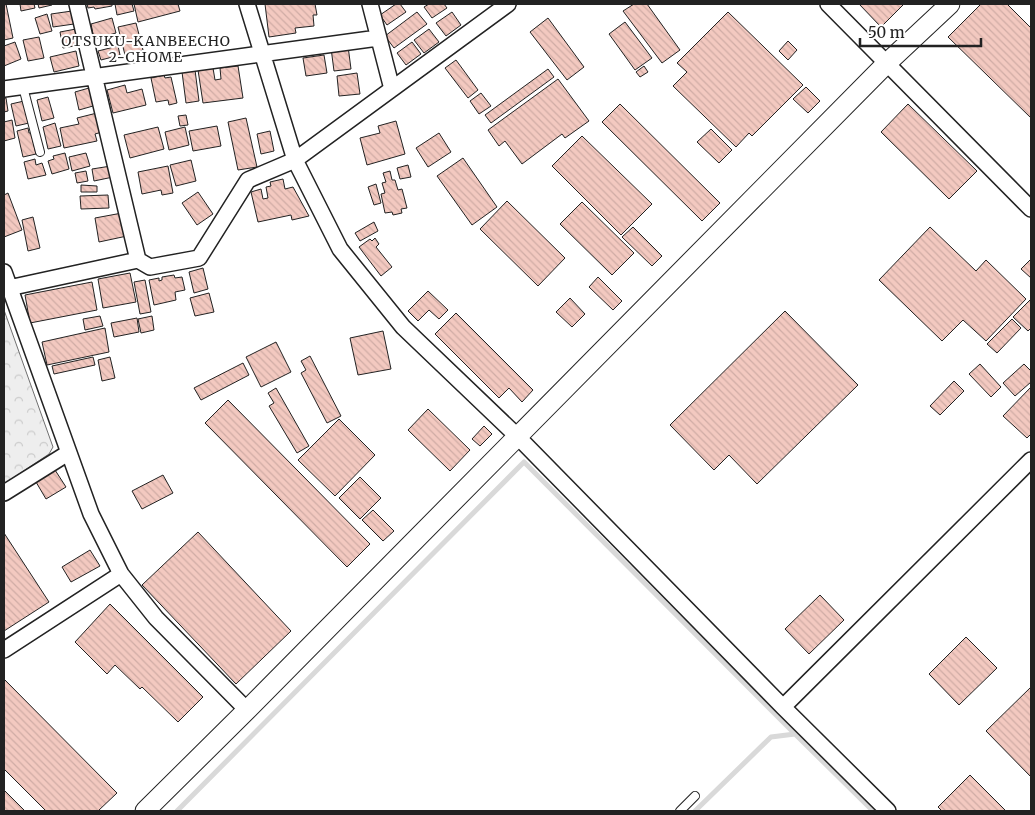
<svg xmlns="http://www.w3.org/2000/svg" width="1035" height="815" font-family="Merriweather,serif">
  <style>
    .forest { fill: url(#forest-crowns); stroke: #6f6f6f }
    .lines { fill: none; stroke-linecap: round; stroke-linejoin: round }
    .stream { stroke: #d9d9d9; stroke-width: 5 }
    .building { fill: url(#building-back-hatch); stroke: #222 }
    .service-casing { stroke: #222; stroke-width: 10 }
    .minor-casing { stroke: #222; stroke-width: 18 }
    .tertiary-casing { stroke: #222; stroke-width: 21 }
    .service { stroke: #fff; stroke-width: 8 }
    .minor { stroke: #fff; stroke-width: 15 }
    .tertiary { stroke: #fff; stroke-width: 19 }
    .labels { text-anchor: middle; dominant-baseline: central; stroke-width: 4; stroke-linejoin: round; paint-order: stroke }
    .neighbourhood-label { font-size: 14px; letter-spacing: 1px; fill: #222; stroke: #fff }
  </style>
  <defs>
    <pattern id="forest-crowns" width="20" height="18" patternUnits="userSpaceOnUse" patternTransform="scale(1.25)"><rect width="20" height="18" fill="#eee"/><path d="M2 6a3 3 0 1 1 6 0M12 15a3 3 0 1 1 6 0" fill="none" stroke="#ccc"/></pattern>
    <pattern id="building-back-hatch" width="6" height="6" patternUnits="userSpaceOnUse" patternTransform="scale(1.25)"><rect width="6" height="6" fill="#f3c9c0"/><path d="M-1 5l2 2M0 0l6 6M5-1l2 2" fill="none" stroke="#d0aca5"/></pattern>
  </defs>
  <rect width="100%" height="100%" fill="#fff"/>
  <path class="forest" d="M4,310L53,447L49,454L4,484Z"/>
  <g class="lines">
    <path class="stream" d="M177,811L524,462L795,734
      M695,811L771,737L795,734L873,811"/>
  </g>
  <path class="building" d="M4,4H6L13,38L4,40Z
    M20,4H34L35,8L21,11Z
    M38,4H52V5L39,8Z
    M87,4H112V6L95,9L94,7L88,8Z
    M115,4H132L134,11L117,15Z
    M134,4H178L180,11L138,22Z
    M265,4H315L317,15H313L314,26L295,28L296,33L269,37Z
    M396,4H400L406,12L387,25L380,15Z
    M429,4H444L447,8L432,18L424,7Z
    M634,4H647L680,50L662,63L623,11Z
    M859,4H904L881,27Z
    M981,4H1007L1031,28V118L948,37Z
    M72,11L74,24L53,27L51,14Z
    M417,12L427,24L394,48L385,36Z
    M452,12L461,25L446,36L436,23Z
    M728,12L803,85L752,136L749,133L736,147L673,86L687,72L677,63Z
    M47,14L52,31L40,34L35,18Z
    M112,18L116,33L94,39L91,24Z
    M548,18L584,67L567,80L530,32Z
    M625,22L652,58L635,70L609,34Z
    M136,23L143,50L125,55L118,27Z
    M76,29L79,45L63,48L60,32Z
    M429,29L439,42L424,53L414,40Z
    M39,37L44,58L28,61L23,40Z
    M788,41L797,50L788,60L779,51Z
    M15,42L21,59L4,66V46Z
    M412,42L421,54L406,65L397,53Z
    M118,46L120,55L101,60L98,51Z
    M348,46L351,69L334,71L331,48Z
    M76,51L79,66L54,72L50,57Z
    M324,55L327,73L306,76L303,58Z
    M456,60L478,90L468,98L445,68Z
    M238,66L243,98L203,103L198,70L213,68L215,80L221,79L220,68Z
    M644,66L648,72L640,77L636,72Z
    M548,69L554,77L491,123L485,115Z
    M195,70L199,101L186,103L182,72Z
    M357,73L360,94L339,96L337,76Z
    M164,75L165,78L171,77L177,103L169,105L168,100L156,102L151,78Z
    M558,79L589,121L565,138L562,134L522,164L505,141L499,146L488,130Z
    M125,85L127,93L142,89L146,105L113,113L107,90Z
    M806,87L820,101L808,113L793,99Z
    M89,88L93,106L79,110L75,92Z
    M481,93L491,106L479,114L470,101Z
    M48,97L54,118L42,121L37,100Z
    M4,98H6L8,111L4,112Z
    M24,101L29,123L16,126L11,104Z
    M620,104L720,203L702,221L602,122Z
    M908,104L977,171L949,199L881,132Z
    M97,113L102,132L95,134L97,141L64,148L60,128L79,124L77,118Z
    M186,115L188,125L180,126L178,116Z
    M246,118L257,167L238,170L228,122Z
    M12,120L15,138L4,141V122Z
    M396,121L405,154L367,165L360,138L380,133L378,126Z
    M55,123L61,146L48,149L43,127Z
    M217,126L221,146L193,151L189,131Z
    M158,127L164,149L130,158L124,135Z
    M185,127L189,145L169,150L165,132Z
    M28,128L29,133H31L36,154L23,157L17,131Z
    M711,129L732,150L719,163L697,142Z
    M270,131L274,151L261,154L257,134Z
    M439,133L451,152L428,167L416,148Z
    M582,136L652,204L621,235L552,166Z
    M65,153L69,169L52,174L48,161L54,159L53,156Z
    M86,153L90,166L72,171L69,157Z
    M463,158L497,207L472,225L437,176Z
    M35,159L36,165L42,163L46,175L28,179L24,162Z
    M191,160L196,181L176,186L170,165Z
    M408,165L411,177L400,179L397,168Z
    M111,166L113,177L94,181L92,169Z
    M168,166L173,193L162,195L161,190L142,194L138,172Z
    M86,171L88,181L77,183L75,173Z
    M390,171L392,180H395L398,190L402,189L407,208L401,209L402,213L393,215L392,212L385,213L381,194L385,193L382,183L386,182L383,173Z
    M283,179L285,189L293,187L309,216L292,220L291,215L258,222L251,192L261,189L263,199L268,198L266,187L271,186L270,182Z
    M376,184L381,203L374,205L368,187Z
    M81,185L97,186V192H81Z
    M198,192L213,214L197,225L182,203Z
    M8,193L22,230L4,237V195Z
    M108,195L109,208L81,209L80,196Z
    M507,201L565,258L538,286L480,229Z
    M582,202L634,253L612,275L560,224Z
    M122,213L127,236L99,242L95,218Z
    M33,217L40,248L28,251L22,220Z
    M374,222L378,231L360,241L355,233Z
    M633,227L662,256L652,266L622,237Z
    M930,227L976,271L986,260L1026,299L986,341L963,320L942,341L879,280Z
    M375,238L379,244L376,247L392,267L381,276L359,247L370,239L372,241Z
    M1031,259V278L1021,269Z
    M203,268L208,289L194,293L189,272Z
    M130,273L136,302L103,308L98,279Z
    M174,275L175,278L182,277L185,290L175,292L176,300L154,305L149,280L159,278V281L162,280V277Z
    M598,277L622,301L613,310L589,287Z
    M145,280L151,312L140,314L134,282Z
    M92,282L97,310L30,323L25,295Z
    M428,291L448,310L439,319L429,310L418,321L408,311Z
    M209,293L214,312L195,316L190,298Z
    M570,298L585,314L572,327L556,312Z
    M1031,299V328L1028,331L1013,317Z
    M785,311L858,385L757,484L729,455L714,470L670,425Z
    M456,313L533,390L522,402L509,388L499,398L435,334Z
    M100,316L103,326L85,330L83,319Z
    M152,316L154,330L141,333L138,319Z
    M137,318L139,332L114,337L111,323Z
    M1012,319L1021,328L997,353L987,344Z
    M105,328L109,352L47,365L42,342Z
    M383,331L391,369L358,375L350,338Z
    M276,342L291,372L261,387L246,357Z
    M310,356L341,416L327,423L301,373L306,370L301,361Z
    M93,357L95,365L54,374L52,366Z
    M110,357L115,378L102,381L98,360Z
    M243,363L249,375L201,400L194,388Z
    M980,364L1001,387L991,397L969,374Z
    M1024,364L1031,371V382L1015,396L1003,383Z
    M954,381L964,391L940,415L930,406Z
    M1031,387V434L1027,438L1003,416Z
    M276,388L309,446L297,453L269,406L274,403L268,393Z
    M228,400L370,544L347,567L205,423Z
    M428,409L470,450L450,471L408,430Z
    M339,419L375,455L335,496L298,460Z
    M484,426L492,434L480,446L472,439Z
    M55,470L66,487L46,499L36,482Z
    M163,475L173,493L142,509L132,491Z
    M360,477L381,498L360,519L339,498Z
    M373,510L394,531L383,541L362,520Z
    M198,532L291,631L236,684L142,585Z
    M4,533L49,602L4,631Z
    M90,550L100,566L71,582L62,567Z
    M820,595L844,620L809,654L785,629Z
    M110,604L203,697L178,722L142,687L140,689L115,665L107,674L75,642Z
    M966,637L997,668L959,705L929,674Z
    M4,679L117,793L98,811H46L4,769Z
    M1031,687V777L986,731Z
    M970,775L1006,811H942L938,807Z
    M4,790L25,811H4Z"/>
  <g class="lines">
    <g class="service-casing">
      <path id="service" d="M23,87L40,152
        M680,811L695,796"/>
    </g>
    <g class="minor-casing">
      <path id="minor" d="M77,4L138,260
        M247,4L295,160L340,249L403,327L517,436L783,707L888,811
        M370,4L392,89
        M828,4L1031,209
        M4,89L378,38
        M4,272L91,514L121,574L156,618L247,710
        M4,289L138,260L150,267L199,258L248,180L295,160L508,4
        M4,493L68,453
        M4,650L121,574
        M783,707L1031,460"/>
    </g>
    <g class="tertiary-casing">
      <path id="tertiary" d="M145,811L247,710L887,63L950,4"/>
    </g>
    <use href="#service" class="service"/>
    <use href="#minor" class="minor"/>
    <use href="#tertiary" class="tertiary"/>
  </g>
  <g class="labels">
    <g class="neighbourhood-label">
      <text x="146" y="41">OTSUKU-KANBEECHO<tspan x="146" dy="16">2-CHOME</tspan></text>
    </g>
  </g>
  <rect width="1035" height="815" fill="none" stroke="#222222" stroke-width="10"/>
  <path d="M860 38v8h121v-8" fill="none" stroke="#222222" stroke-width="2.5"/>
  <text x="868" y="38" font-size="15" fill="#222222" stroke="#ffffff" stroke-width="4" paint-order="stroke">50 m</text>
</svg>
